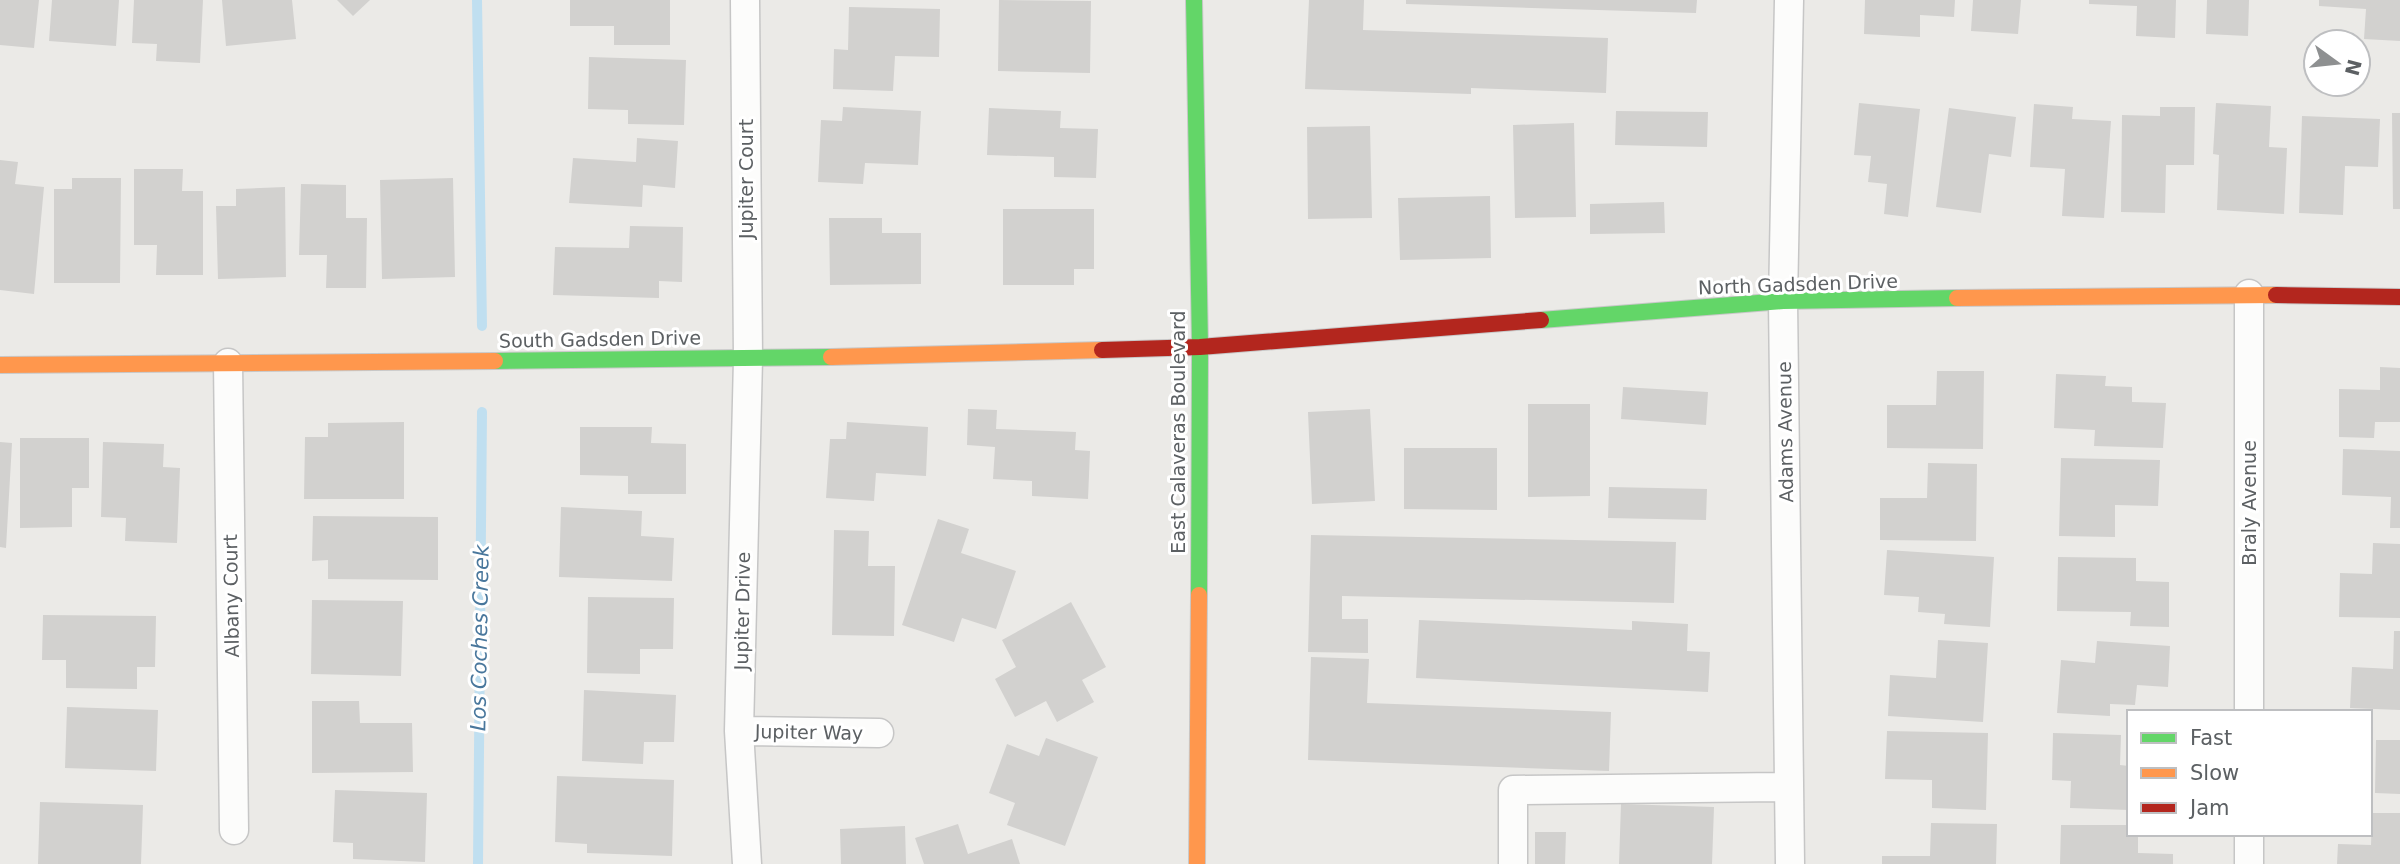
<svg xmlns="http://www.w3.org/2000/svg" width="2400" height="864" font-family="'DejaVu Sans',sans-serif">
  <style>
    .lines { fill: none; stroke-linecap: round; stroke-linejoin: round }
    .stream { stroke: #c0dff0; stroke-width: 10 }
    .building { fill: #d2d1cf }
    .street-casing { stroke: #c6c6c6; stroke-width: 31 }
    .fast-casing { stroke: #c8c8c8; stroke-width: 18 }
    .slow-casing { stroke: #c8c8c8; stroke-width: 18 }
    .jam-casing { stroke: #c8c8c8; stroke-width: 18 }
    .street { stroke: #fcfcfb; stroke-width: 28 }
    .fast { stroke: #63d668; stroke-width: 16 }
    .slow { stroke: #ff974d; stroke-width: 16 }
    .jam { stroke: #b3261e; stroke-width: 16 }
    .labels { text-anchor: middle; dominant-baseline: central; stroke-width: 6; stroke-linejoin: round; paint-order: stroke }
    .street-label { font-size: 19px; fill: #5c6063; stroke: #fff }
    .water-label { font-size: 21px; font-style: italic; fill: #49779c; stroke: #fff }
  </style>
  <rect width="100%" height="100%" fill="#ebeae7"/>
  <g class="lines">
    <path class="stream" d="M477,0L482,326
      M478,864L482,412"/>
  </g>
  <path class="building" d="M0,0H39L34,48L0,45Z
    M52,0H119L116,46L49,41Z
    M134,0H203L200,63L156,61L157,44L132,43Z
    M222,0H292L296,39L226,46Z
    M337,0H370L353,16Z
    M570,0H670V45H614V26H570Z
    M999,0L1091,1L1090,73L998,71Z
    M1309,0H1364L1363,30L1608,38L1606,93L1471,88V94L1305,89Z
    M1406,0H1697L1696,13L1406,4Z
    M1865,0H1955L1954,17L1920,15V37L1864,34Z
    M1973,0H2021L2018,34L1971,31Z
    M2089,0H2176L2175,38L2136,36L2137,6L2089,4Z
    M2207,0H2249L2248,36L2206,34Z
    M2319,0H2400V41L2364,39L2366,9L2319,6Z
    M849,7L940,9L939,57L895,56L893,91L833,89L834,49L848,50Z
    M589,57L686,60L684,125L628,124V110L588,109Z
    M1859,103L1920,109L1908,217L1884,214L1887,184L1868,182L1871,156L1854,155Z
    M2216,103L2271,106L2269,147L2287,148L2284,214L2217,210L2219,155L2213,154Z
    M2034,104L2073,107L2072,119L2111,121L2104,218L2062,216L2065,169L2030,167Z
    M843,107L921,111L918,165L865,163L863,184L818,182L821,120L842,121Z
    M2160,107H2195L2194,165H2166L2165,213L2121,212L2122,115L2160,116Z
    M989,108L1061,111L1060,128L1098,129L1096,178L1054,177V157L987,155Z
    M1949,108L2016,117L2011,157L1989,154L1981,213L1936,207Z
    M1616,111L1708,112L1707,147L1615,145Z
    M2392,113H2400V209H2393Z
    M2302,116L2380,119L2378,167L2345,166L2343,215L2299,213Z
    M1574,123L1576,217L1515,218L1513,125Z
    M1370,126L1372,218L1308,219L1307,127Z
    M637,138L678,141L675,188L643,185L642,207L569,203L573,158L636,162Z
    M0,160L18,162L15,184L44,187L34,294L0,290Z
    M134,169H183L182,191H203V275H156L157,245H134Z
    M72,178H121L120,283H54V189H72Z
    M453,178L455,277L382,279L380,180Z
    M301,184L346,185V218H367L366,288H326L327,255H299Z
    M285,187L286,277L218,279L216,206H236V189Z
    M1490,196L1491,258L1400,260L1398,198Z
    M1664,202L1665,233L1590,234V204Z
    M1003,209H1094V269H1074V285H1003Z
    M829,218H882V233H921V284L830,285Z
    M630,226L683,227L682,282L659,281V298L553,295L555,247L629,248Z
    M2380,367L2400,368V422H2375L2374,438L2339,437V389L2380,390Z
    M1937,371H1984L1983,449L1887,448V405H1936Z
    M2056,374L2106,376L2105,386L2132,387V402L2166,403L2163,448L2094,446L2095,430L2054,428Z
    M1623,387L1708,392L1706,425L1621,419Z
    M1528,404H1590V496L1528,497Z
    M968,409L997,410L996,429L1076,432L1075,450L1090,451L1088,499L1032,496V481L993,479L995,447L967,445Z
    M1370,409L1375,501L1312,504L1308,412Z
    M404,422V499H304L305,437H328V423Z
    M847,422L928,427L926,476L876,473L874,501L826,498L830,439H846Z
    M580,427H652L651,443L686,444V494H628V476L580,475Z
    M20,438H89V488H72V527L20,528Z
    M0,442L12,443L6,548L0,547Z
    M103,442L164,444L163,467L180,468L177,543L125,541L126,518L101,517Z
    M1404,448H1497V510L1404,509Z
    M2343,449L2400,451V528H2390L2391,497L2342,495Z
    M2061,458L2160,460L2158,506L2115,505V537L2059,536Z
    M1928,463L1977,464L1976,541L1880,540V498H1927Z
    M1609,487L1707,489L1706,520L1608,518Z
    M561,507L642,511L641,536L674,538L672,581L559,577Z
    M313,516L438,517V580L328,579V560L312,561Z
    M938,519L969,529L961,553L1016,571L996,629L962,618L954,642L902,625Z
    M834,530L869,531L868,566H895L894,636L832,635Z
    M1311,535L1676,542L1674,603L1342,596V619H1368V653L1308,652Z
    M2373,543L2400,544V618L2339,617L2340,573L2372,574Z
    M1887,550L1994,557L1990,627L1944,624L1945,614L1918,612L1919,597L1884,595Z
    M2058,557L2136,558V581L2169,582V627L2130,626L2131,612L2057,611Z
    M588,597L674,598L673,649H640V674L587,673Z
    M312,600L403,601L401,676L311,674Z
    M1071,602L1106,667L1082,680L1094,702L1057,722L1046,701L1015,717L995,679L1016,667L1002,640Z
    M43,615L156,616L155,667H137V689L66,688V660H42Z
    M1419,620L1632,630V621L1688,624L1687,651L1710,652L1708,692L1416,678Z
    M2394,631H2400V710L2350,708L2352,667L2393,669Z
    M1938,640L1988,643L1983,722L1888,716L1890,675L1936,678Z
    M2097,641L2170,646L2168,687L2137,685L2135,705L2110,704V716L2057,713L2061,660L2095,663Z
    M1311,657L1369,659L1367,703L1611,712L1609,771L1308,760Z
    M584,690L676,695L674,742H644L643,764L582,761Z
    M312,701H359L360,723H412L413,772L312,773Z
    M67,707L158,710L156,771L65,768Z
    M1887,731L1988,733L1986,810L1932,808V780L1885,779Z
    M2053,733L2121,735L2120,765L2129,766V810L2070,808L2071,781L2052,780Z
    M1046,738L1098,757L1065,846L1007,825L1015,803L989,793L1007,744L1039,756Z
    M2376,740H2400V794L2375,793Z
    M557,776L674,780L672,856L587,853V844L555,842Z
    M335,790L427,793L425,862L353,859V843L333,842Z
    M40,802L143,805L141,864H38Z
    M1621,804L1714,807L1712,864H1619Z
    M2372,813H2400V864H2337L2338,844L2371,845Z
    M1931,823L1997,824L1996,864H1882V856H1930Z
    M958,824L968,854L1012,839L1020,864H924L915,838Z
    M2061,825H2129V834H2138V853L2173,854V864H2060Z
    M905,826L906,864H841L840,829Z
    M1535,832H1566L1565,864H1535Z"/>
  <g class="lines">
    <g class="street-casing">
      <path id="street" d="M745,0L748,359L739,731L747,864
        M1789,0L1783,301L1790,864
        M228,363L234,830
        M2249,712V294
        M739,731L879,733
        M1513,864V790L1789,787
        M2249,864V834"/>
    </g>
    <g class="fast-casing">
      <path id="fast" d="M1194,0L1200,347L1199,595
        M1541,320L1783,301L1957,298
        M495,361L831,357"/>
    </g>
    <g class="slow-casing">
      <path id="slow" d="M1957,298L2276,295
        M831,357L1102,350
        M0,365L495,361
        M1197,864L1199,595"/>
    </g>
    <g class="jam-casing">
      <path id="jam" d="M2276,295L2400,297
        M1102,350L1200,347L1541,320"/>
    </g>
    <use href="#street" class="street"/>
    <use href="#fast" class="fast"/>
    <use href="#slow" class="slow"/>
    <use href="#jam" class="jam"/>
  </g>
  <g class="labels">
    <g class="street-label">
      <text transform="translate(746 179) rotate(-90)">Jupiter Court</text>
      <text transform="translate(1798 284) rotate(-2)">North Gadsden Drive</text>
      <text transform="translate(600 339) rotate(-1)">South Gadsden Drive</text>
      <text transform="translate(1178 432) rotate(-90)">East Calaveras Boulevard</text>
      <text transform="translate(1785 432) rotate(-91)">Adams Avenue</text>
      <text transform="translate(2249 503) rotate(-90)">Braly Avenue</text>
      <text transform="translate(231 596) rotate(-91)">Albany Court</text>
      <text transform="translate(742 611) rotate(-89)">Jupiter Drive</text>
      <text transform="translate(809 732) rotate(1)">Jupiter Way</text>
    </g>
    <g class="water-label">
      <text transform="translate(480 638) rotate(-89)">Los Coches Creek</text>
    </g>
  </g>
  <rect x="2127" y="710" width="245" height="126" fill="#ffffff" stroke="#bebfc1" stroke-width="2"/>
  <rect x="2141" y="733" width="35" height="10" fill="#63d668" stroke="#bebfc1" stroke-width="2"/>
  <text x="2190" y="745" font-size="21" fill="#5c6063">Fast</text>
  <rect x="2141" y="768" width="35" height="10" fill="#ff974d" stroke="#bebfc1" stroke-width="2"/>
  <text x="2190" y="780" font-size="21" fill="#5c6063">Slow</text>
  <rect x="2141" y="803" width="35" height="10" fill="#b3261e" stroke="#bebfc1" stroke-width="2"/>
  <text x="2190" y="815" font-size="21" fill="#5c6063">Jam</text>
  <g transform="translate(2337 63) rotate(105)"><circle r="33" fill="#ffffff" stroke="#bebfc1" stroke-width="2"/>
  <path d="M0-5L12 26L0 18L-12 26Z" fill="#8e9091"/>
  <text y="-10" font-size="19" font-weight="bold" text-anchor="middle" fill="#5c6063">N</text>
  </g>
</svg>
